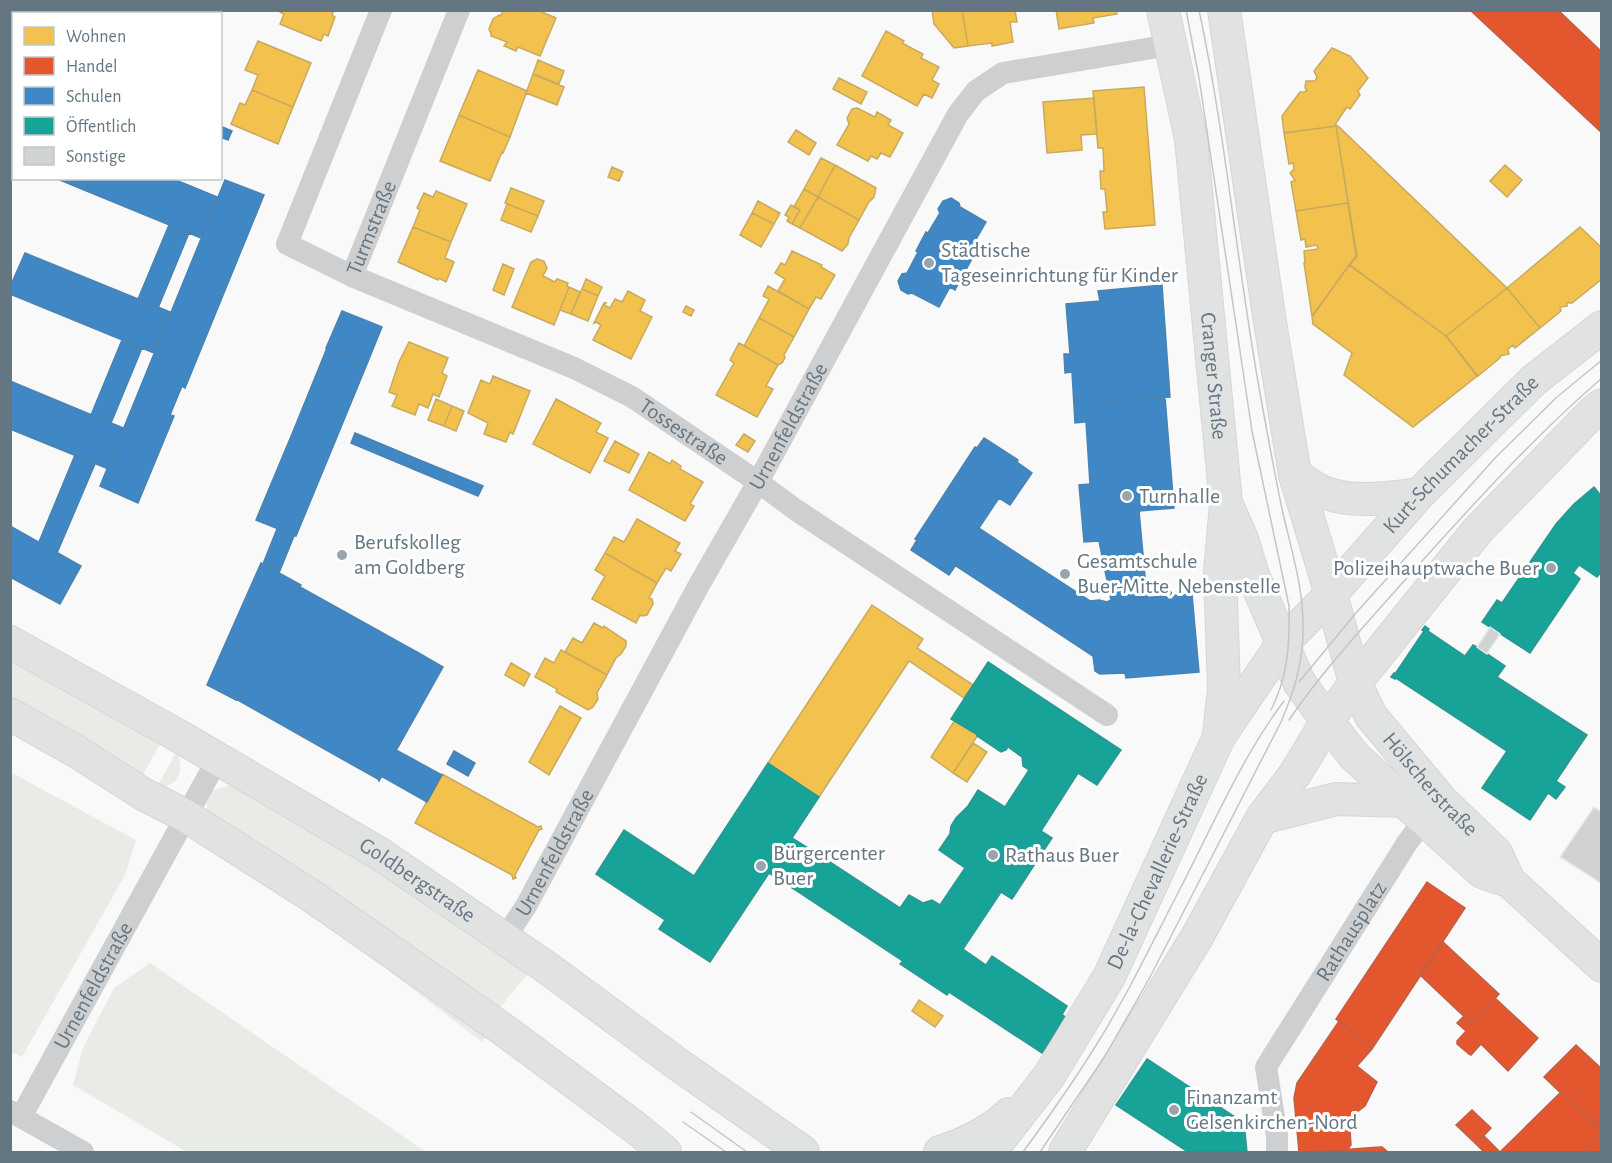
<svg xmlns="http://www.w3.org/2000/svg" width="1612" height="1163" font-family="'Alegreya Sans',sans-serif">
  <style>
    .green { fill: #e8ebe6 }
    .homes { fill: #f2c14e; stroke: #c8aa5e; stroke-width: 1.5 }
    .shops { fill: #e4572e; stroke: #be6048; stroke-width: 1.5 }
    .schools { fill: #3f88c5; stroke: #4a83b1; stroke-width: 1.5 }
    .public { fill: #17a398; stroke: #2e9692; stroke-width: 1.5 }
    .building { fill: #d0d2d3; stroke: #e8e8e8; stroke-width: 1.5 }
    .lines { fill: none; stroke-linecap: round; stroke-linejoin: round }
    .secondary-casing { stroke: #d5d6d7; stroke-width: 34 }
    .street { stroke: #cecfd0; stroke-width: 22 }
    .secondary { stroke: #e1e2e2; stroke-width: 32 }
    .tram { stroke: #c3c5c6; stroke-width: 1.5 }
    .poi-dot { fill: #99a4ac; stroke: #fff; stroke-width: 2 }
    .labels { text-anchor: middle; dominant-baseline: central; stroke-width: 6; stroke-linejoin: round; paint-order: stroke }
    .street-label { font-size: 22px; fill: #657683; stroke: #fff }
    .poi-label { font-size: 22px; fill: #657683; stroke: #fff; text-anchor: start }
  </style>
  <rect width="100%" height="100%" fill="#f9f9f9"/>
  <path class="green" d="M11,654L163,739L141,778L11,705Z
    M177,751C184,770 181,787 157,787Z
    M10,772L136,840L125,875L22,1057L10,1051Z
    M231,786L387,870L532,969L496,1012L210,817C201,795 210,788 231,786Z
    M204,842L489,1032L482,1042L354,944L207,849Z
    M150,963L413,1143L427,1152H187L73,1085L83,1048L114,988Z"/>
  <path class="homes" d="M280,10H334L332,15L335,17L328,36L324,34L321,41L280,24L284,14L280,12Z
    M503,10H537L556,18L540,56L518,47L516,51L504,46L507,42L491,36V34L489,29L493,19L499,15L501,16Z
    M932,10H962L968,46L954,48L934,24Z
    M962,10H1015L1017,22H1010L1013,42L992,46V43L968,46Z
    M1056,10H1116L1117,14L1093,18L1094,23L1059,29Z
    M886,31L904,41L902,43L923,54L921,58L939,67L932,80L939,84L932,98L924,94L917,106L862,76Z
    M258,41L311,63L293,107L252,90L258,75L245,70Z
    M1332,48L1350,56L1368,78L1358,91L1360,95L1350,109L1347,107L1336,123V126L1284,133L1282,116L1300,92H1304L1307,90L1305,88L1306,81H1315L1317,77L1314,71Z
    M538,60L564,71L559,84L533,74Z
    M478,70L527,91L510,137L459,115Z
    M533,74L564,87L557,105L526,93Z
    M839,78L867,92L861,104L833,89Z
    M1144,87L1155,225L1105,229L1103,212H1107L1105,189H1101L1100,171H1104L1103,148H1098L1093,91Z
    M252,90L293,107L278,144L231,124L240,103L245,105Z
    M1094,98L1097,134L1081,135L1082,150L1047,153L1043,102Z
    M857,108L875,117L877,112L891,120L888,125L903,133L890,157L881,153L877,159L871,156L868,161L837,145L849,124L847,118L852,109Z
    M459,115L510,137L503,153L502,152L490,181L440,161Z
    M1336,126H1338L1507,288L1446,336L1350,265L1357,256Z
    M1336,126L1348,203L1296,211L1291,182L1295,180L1290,173L1294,169L1293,163L1289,164L1284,133Z
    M796,130L816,143L809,155L788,142Z
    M821,158L835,165L818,197L804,189Z
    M835,165L876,188L874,197L869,202L859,220L818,197Z
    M1505,165L1522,180L1507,197L1490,181Z
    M612,167L623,172L619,181L608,177Z
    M511,188L544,201L538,216L505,203Z
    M804,189L818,197L800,228L792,224L800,210L794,207Z
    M436,191L467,204L451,242L413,227L420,210L417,208L424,193L433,197Z
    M818,197L859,220L849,238L848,244L842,251L800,228Z
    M758,201L780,213L774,224L752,213Z
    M1348,203L1356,256L1312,316L1304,263H1305L1304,251L1318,249L1317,245L1306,247L1305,239L1301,240L1296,211Z
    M507,204L538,216L531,232L501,220Z
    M791,205L800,210L792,224L787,221L789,217L785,215Z
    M752,213L774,224L761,247L740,235Z
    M413,227L451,242L445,258L454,262L446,282L439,278L438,280L398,262Z
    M1580,227L1602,248V279L1572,303H1567V306L1560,307L1561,311L1540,328L1507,288Z
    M792,251L822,265L821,267L835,275L821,299L816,297L809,309L778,291L785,279L775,273L781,263L785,265Z
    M537,259L544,261L547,268L543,276L555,282L557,279L568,283L567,286L569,287L554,325L512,307L531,262Z
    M503,264L514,269L504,295L493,290Z
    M1349,265L1446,336L1477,376L1413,427L1344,375L1352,353L1313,324L1312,317Z
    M586,279L602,287L598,296L582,289Z
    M768,286L809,309L794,337L759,318L769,299L763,296Z
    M569,287L580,292L571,314L560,310Z
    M1507,288L1540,328L1515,348L1513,345L1508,349L1509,354L1500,356V358L1478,376L1446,336Z
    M582,289L598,296L588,321L571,314Z
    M628,291L645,300L640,311L652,317L631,359L593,340L601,325L596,322L594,323L604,303H606L604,305L610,308L615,299L622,302Z
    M686,306L694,310L691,316L683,312Z
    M759,318L794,337L784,355L785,358L782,363L778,365L744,346Z
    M409,342L448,358L442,373L447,376L439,397L433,394L428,408L419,404L415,415L392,406L397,395L389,392L399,362Z
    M739,343L778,365L766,386L773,389L757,417L716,395L734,363L730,360Z
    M493,376L530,391L513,434L510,432L506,442L484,434L488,423L468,413L481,380L490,384Z
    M436,399L452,406L444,426L428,420Z
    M556,399L601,423L596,432L608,438L590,473L533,444Z
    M452,406L464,411L456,431L444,426Z
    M744,434L755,441L748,452L736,445Z
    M615,441L639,454L629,473L604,461Z
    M649,452L670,464L672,460L681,466L680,469L703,482L690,504L694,506L685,521L629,490Z
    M637,519L680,543L675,551L681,554L671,571L666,568L657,583L605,553L614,537L624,542Z
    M605,553L657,583L649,598L652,599L653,604L647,615L642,616L640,615L636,623L592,599L605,576L595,570Z
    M872,605L923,639L917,648L973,685L964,698L909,661L819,797L768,763Z
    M594,623L603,628L604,626L626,641V646L621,654L616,658L607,675L565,652L573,638L582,643Z
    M561,650L607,675L597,693L598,699L593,707L588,710L556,692L557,689L535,677L545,658L554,663Z
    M511,663L530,674L524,686L505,675Z
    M560,706L581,718L549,775L529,762Z
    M955,720L978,735L953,773L931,757Z
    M973,743L987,752L967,782L953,773Z
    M442,774L538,827L541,826L542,829L539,830L515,875L516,878L513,879L512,875L415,823Z
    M919,1000L943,1016L935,1027L912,1011Z"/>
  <path class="shops" d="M1470,10H1558L1602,52V133Z
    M1427,882L1465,908L1372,1049L1336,1019Z
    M1442,941L1499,994L1472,1024L1420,975Z
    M1495,998L1538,1038L1508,1071L1481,1044L1471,1055L1469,1054L1457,1044V1041L1466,1031L1457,1023L1464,1016L1472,1024Z
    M1339,1021L1372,1049L1357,1066L1377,1082L1365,1106L1353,1115L1350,1130L1351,1145L1347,1150L1299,1152L1294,1098L1297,1083Z
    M1576,1045L1602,1069V1115L1593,1124L1544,1077Z
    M1560,1093L1602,1131V1135L1584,1152H1484L1476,1144L1484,1136L1500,1152Z
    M1472,1110L1491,1128L1476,1144L1456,1125Z
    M1602,1115V1131L1593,1124Z
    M1602,1135V1152H1584Z
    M1380,1147H1382L1388,1152H1310Z"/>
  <path class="schools" d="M220,126L232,131L228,140L220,137Z
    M61,178H171L217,197L201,238L60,180Z
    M225,180L264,195L185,388L182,386L170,415L174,416L138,503L100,486Z
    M951,198L959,203L960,207L986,222L975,241L980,244L955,290L950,287L939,307L912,293L908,294L901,290L898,281L902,274L907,273L918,252L916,251L926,232L928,233L940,213L938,209L943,201Z
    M169,225L189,233L158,308L138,299Z
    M25,253L170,312L154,353L10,294V287Z
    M1162,285L1170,397L1102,402L1104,420L1075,423L1072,372L1065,373L1064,354H1070L1066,304L1100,301L1098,291Z
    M342,311L382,327L367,364L326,348Z
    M122,340L142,348L111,423L91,415Z
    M327,348L367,364L332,449L292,434Z
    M10,381L123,428L106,468L10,429Z
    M1165,397L1174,508L1139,511L1147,598L1111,600L1099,541L1084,542L1079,485L1090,484L1086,422L1104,420L1102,402Z
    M355,433L417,459L413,469L351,443Z
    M292,434L332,449L296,536L256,520Z
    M984,438L1018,460L1017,462L1032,473L1010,505L999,498L979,528L977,527L953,564L956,565L949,575L911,550L917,540L915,539L975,447L977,448Z
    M75,455L95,464L57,553L39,542Z
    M417,459L483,486L478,496L413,469Z
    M10,526L81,566L60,604L10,577Z
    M977,527L1090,601L1099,600L1107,602L1111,600L1192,594L1199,672L1126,678L1125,673L1100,674L1095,671L1093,656L953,564Z
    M277,529L294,536L279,573L263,564Z
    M261,563L301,585L236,700L207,685Z
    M300,587L417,652L403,678L391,672L342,759L236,699Z
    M417,652L443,667L379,781L378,779L342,759L391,672L403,678Z
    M396,750L442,775L427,802L381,776Z
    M454,751L475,763L468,776L447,764Z"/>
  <path class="public" d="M1594,487L1602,497V571L1597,577L1579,565L1573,573L1580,579L1530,653L1482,622L1497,600L1502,603L1556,524L1574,504Z
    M1425,626L1429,629L1428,631L1465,656L1473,645L1477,647L1505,666L1497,677L1587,735L1556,781L1565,787L1556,799L1548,793L1530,820L1482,788L1507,751L1396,678L1395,679L1391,677L1394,673L1395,674L1424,631L1422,630Z
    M988,662L1121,750L1097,785L1078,773L1041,831L1052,838L1012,899L1001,892L963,949L986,965L992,956L1067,1006L1062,1015L1066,1017L1042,1053L949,992L947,995L900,964L903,961L803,895L827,860L900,908L909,895L923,903L932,900L940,905L965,868L939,850L950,834L951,826L956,818L968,806L978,790L1005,807L1029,770L1023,766L1022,757L1008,747L1006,750L1001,752L977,736L978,735L951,719Z
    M768,763L819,797L792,838L827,860L803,895L769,873L710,962L659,929L665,920L596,874L624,830L694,876Z
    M1147,1059L1244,1123L1247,1152H1188L1116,1105Z"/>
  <path class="building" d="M1490,627L1500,634L1487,654L1477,647Z
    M1594,807L1602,812V884L1560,857Z"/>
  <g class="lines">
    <g class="secondary-casing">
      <g id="secondary">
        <path id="s6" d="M1163,10L1191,139L1226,503L1242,539L1253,575L1299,682L1327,721L1354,756L1482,872L1509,881"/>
        <path id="s7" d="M1224,10L1269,316L1295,475L1331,594L1355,683L1371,716L1442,801L1496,853L1509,881L1602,966"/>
        <path d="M1295,475C1304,480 1313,488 1323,492C1354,504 1388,498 1419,494"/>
        <path id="s8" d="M10,642L177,735L380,854L546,967L679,1065L803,1152"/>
        <path d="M10,714L79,753L143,794L186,816L309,894L501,1028L636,1128L665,1152"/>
        <path d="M1219,734L1224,689L1220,572L1226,505"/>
        <path d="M1262,818L1336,799L1404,801"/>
        <path d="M940,1152C964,1144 990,1132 1009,1114"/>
        <path id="s9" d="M990,1152L1049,1076L1109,977L1219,737L1282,644L1331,594L1419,494L1534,380L1602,327"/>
        <path d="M1065,1152L1197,937L1262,818L1295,774L1327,721L1355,683L1478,530L1592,413L1602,405"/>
      </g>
    </g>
    <g class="street">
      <path id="s1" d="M381,10L287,244L352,276L574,368L632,397L758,482L796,510L1107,715"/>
      <path id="s2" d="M352,276L459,10"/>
      <path id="s3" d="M505,938L526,906L699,585L758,482L958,114L976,91L1003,73L1170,45"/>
      <path d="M10,1111L83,1152"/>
      <path id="s4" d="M21,1117L217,760"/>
      <path id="s5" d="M1277,1152V1136L1266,1067L1407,843L1424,820L1435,808"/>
    </g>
    <use href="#secondary" class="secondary"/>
    <path class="tram" d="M1186,10L1199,78L1252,431L1289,606C1290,642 1288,677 1271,710
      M1299,682L1355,614L1496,457L1557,397L1602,360
      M1289,720C1323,670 1365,625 1405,580C1468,510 1530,440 1602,378
      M691,1112L747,1152
      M683,1122L726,1152
      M1023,1152C1048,1118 1072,1084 1095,1047C1127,996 1153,941 1181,887C1212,827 1243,755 1284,701
      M1040,1152L1105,1056L1149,979L1281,722C1294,692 1303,663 1303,630C1304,589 1291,549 1282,509C1274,470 1267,432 1260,393C1237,266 1226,137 1199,10"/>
  </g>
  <g class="poi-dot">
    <circle cx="929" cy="263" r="6"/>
    <circle cx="1127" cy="496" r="6"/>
    <circle cx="342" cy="555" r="6"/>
    <circle cx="1551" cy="568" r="6"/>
    <circle cx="1065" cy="574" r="6"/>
    <circle cx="993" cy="855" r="6"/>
    <circle cx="761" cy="866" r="6"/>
    <circle cx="1174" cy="1110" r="6"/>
  </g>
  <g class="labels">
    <g class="street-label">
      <text stroke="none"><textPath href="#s2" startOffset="52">Turmstraße</textPath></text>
      <text stroke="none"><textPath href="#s6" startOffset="370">Cranger Straße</textPath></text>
      <text stroke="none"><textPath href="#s3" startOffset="585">Urnenfeldstraße</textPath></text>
      <text stroke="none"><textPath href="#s1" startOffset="692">Tossestraße</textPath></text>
      <text stroke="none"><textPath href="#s9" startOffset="849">Kurt-Schumacher-Straße</textPath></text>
      <text stroke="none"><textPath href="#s7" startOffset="814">Hölscherstraße</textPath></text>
      <text stroke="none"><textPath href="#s3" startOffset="99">Urnenfeldstraße</textPath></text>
      <text stroke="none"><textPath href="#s9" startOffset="328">De-la-Chevallerie-Straße</textPath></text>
      <text stroke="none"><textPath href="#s8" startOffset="472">Goldbergstraße</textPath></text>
      <text stroke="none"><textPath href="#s5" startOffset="246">Rathausplatz</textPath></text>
      <text stroke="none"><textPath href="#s4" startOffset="150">Urnenfeldstraße</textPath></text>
    </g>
    <g class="poi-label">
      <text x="941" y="250">Städtische<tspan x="941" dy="25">Tageseinrichtung für Kinder</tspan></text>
      <text x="1139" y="496">Turnhalle</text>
      <text x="354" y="542">Berufskolleg<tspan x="354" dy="25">am Goldberg</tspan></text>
      <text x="1077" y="561">Gesamtschule<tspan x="1077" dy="25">Buer-Mitte, Nebenstelle</tspan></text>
      <text x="1539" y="568" text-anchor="end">Polizeihauptwache Buer</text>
      <text x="773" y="853">Bürgercenter<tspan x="773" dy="25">Buer</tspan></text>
      <text x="1005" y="855">Rathaus Buer</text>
      <text x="1186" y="1097">Finanzamt<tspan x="1186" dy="25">Gelsenkirchen-Nord</tspan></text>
    </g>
  </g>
  <rect width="1612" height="1163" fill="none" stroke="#657683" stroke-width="24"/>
  <rect x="12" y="12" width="210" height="168" fill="#ffffff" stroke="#c1c8cd" stroke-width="1.5"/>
  <rect x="24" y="27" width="30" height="18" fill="#f2c14e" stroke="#c1c8cd" stroke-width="1.5"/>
  <text x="66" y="42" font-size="18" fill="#657683">Wohnen</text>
  <rect x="24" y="57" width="30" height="18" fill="#e4572e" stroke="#c1c8cd" stroke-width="1.5"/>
  <text x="66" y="72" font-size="18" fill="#657683">Handel</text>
  <rect x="24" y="87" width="30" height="18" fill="#3f88c5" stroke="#c1c8cd" stroke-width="1.5"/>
  <text x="66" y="102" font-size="18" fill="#657683">Schulen</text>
  <rect x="24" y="117" width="30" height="18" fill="#17a398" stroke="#c1c8cd" stroke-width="1.5"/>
  <text x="66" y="132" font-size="18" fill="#657683">Öffentlich</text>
  <rect x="24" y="147" width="30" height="18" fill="#d0d2d3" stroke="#c1c8cd" stroke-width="1.5"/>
  <text x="66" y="162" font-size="18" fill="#657683">Sonstige</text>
</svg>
